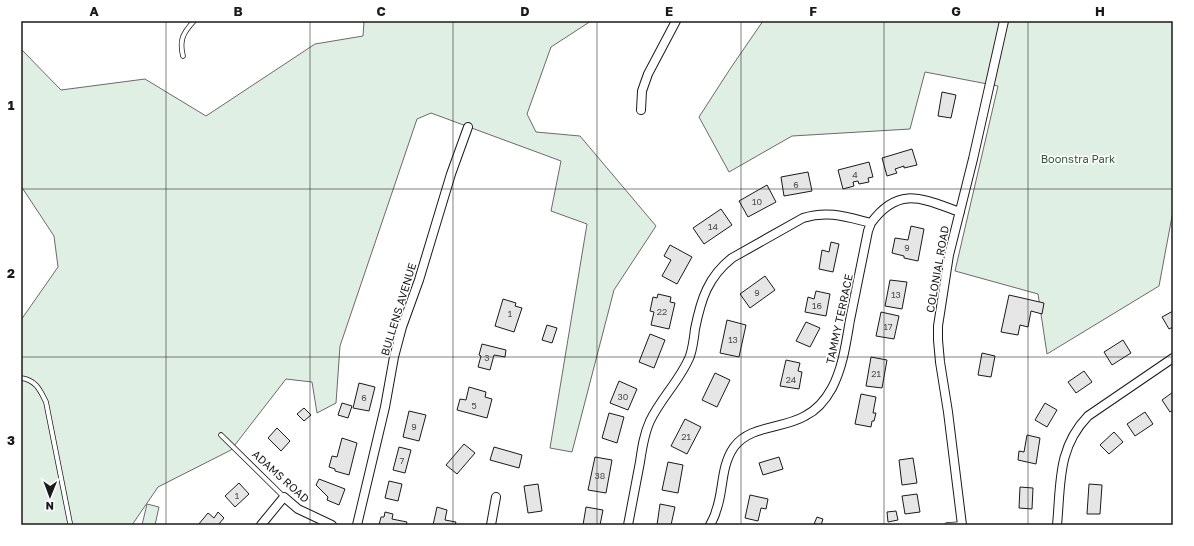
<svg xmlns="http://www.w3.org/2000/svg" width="1194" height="546" font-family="'Golos Text',sans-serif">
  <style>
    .green { fill: #e0efe3; stroke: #6a6a6a }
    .building { fill: #e6e6e6; stroke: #1a1a1a }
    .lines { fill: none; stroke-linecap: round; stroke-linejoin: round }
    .service-casing { stroke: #1a1a1a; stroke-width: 5.5 }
    .minor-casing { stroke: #1a1a1a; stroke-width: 10 }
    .service { stroke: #fff; stroke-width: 4 }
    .minor { stroke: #fff; stroke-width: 8 }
    .grid { fill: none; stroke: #1a1a1a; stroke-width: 1; stroke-opacity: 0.55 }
    .labels { text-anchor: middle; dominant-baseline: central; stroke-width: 3; stroke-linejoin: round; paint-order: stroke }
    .number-label { font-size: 9px; fill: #4d4d4d }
    .park-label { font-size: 11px; fill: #2b5a34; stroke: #fff }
    .street-label { font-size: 11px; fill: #1a1a1a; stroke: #fff }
    .neatline { fill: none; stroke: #1a1a1a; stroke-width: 1.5 }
    .grid-label { font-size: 13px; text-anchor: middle; font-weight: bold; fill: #1a1a1a }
  </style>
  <rect width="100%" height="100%" fill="#fff"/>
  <path class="green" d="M364,21H591L551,47L527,114L536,132L580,136L656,226L614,290L572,452L550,448L587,224L551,211L561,161L431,113L417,119L340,346L336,403L317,413L312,382L286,379L231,450L158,487L132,525H21V320L58,267L54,236L21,186V49L61,90L145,79L206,116L315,44L363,36Z
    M763,21H1173V211L1159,286L1047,354L1038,294L955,271L998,86L925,72L910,129L792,136L729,172L699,117L730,69Z
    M147,504L159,507L155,525H142Z"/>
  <path class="building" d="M942,92L956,95L951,118L938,116Z
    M912,149L917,165L904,168V166L895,169L897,173L887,176L882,158Z
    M869,162L873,177L868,178L869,182L859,184L858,181L853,182L854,186L843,189L838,170Z
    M808,172L812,191L784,196L781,177Z
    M767,185L776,202L748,217L739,201Z
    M721,209L732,225L704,244L693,228Z
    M911,226L924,229L918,261L904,258V256L892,253L895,238L908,240Z
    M831,242L839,244L833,272L819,269L822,250L829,252Z
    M670,245L692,257L677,284L662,276L671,260L664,256Z
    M765,276L775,290L750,308L740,294Z
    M890,280L907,282L902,309L885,306Z
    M816,291L830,294L826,316L805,312L808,297L814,299Z
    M658,294L671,297L670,302L675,303L669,329L651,325L654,312L650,311L653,297L657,298Z
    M1009,295L1044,303L1042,314L1031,311L1028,327L1020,325L1018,335L1001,332Z
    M503,299L516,303L515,306L522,308L514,332L495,326Z
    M1173,311V327L1169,329L1162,317Z
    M881,312L899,316L894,339L876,336Z
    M727,320L746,325L739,357L720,353Z
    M806,322L820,328L810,347L796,341Z
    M547,325L557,328L552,343L542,340Z
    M650,334L665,340L654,368L639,362Z
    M1123,340L1131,353L1112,365L1104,352Z
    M482,344L506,350L505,357L494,355L490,370L478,367L481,356L479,355Z
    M982,353L995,356L991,377L978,375Z
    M871,357L887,360L882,388L866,386Z
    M786,360L800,363L798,371L802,372L799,389L780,386Z
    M1084,371L1092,382L1076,393L1068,382Z
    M715,373L730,380L717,407L702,400Z
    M619,381L637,389L628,410L610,403Z
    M359,383L375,387L369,411L353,408Z
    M469,387L486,392L485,397L492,399L487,418L457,410L460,399L466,400Z
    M1173,392V410L1170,412L1162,400Z
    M861,394L876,397L873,413H876L874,421H872L871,427L855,424Z
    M342,403L352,406L348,418L338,415Z
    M1045,403L1057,410L1047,427L1035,420Z
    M304,408L311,415L304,421L297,414Z
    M409,411L426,415L419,441L403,437Z
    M1145,412L1153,424L1135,436L1127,424Z
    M609,413L624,417L617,443L602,438Z
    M685,419L701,427L687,454L671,446Z
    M277,428L290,441L281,451L268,438Z
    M1114,432L1123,442L1109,454L1100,445Z
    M1027,435L1040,438L1036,464L1018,460L1019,451L1024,452Z
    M342,438L357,443L349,475L335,471V469L329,467L332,456L337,457Z
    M464,444L475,453L457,474L446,465Z
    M399,447L411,450L405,473L393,470Z
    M494,447L522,455L519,468L490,460Z
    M595,457L612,460L606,493L588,490Z
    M779,457L783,469L763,475L759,463Z
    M913,458L917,483L902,485L899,460Z
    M668,462L683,465L678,493L662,490Z
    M319,479L345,489L339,505L327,500L328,497L316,485Z
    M389,481L402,484L398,501L385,498Z
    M239,483L249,494L235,507L225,496Z
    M538,484L542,511L528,513L524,486Z
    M1089,484L1102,485L1100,514H1087Z
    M1020,487L1033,488L1032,509L1019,508Z
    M917,494L920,512L905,514L902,496Z
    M750,495L768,499L766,509L761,508L758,521L745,518Z
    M660,504L675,507L671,525H657Z
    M437,507L447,510L445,520L456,522L455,525H433Z
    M586,507L603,510L600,525H583Z
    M896,511L898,520L888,522L887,512Z
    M218,512L224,518L218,525H198L208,513L214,518Z
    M385,512L393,514L392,519L407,522L406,525H379L381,517H384Z
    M817,517L823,519L821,525L814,524Z"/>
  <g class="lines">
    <g class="service-casing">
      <path id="service" d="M183,56C179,40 183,33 194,21
        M21,378C36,380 40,390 46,402L70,523
        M221,435L284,497
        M947,525L962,524"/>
    </g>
    <g class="minor-casing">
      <path id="minor" d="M641,110L642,91L648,74L676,21
        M261,525L284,497L298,509L332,525
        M357,525L385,407L394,357L402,327L419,280L451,174L468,127
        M491,525L496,497
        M628,525C632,504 636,483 640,462C642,448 644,434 650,421C661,398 681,379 690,356C693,347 694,338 695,329C701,299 708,277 732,258L803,218C828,210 847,217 871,223C899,185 923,199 960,212
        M710,525C712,521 715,516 716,511C724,491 720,467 734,447C750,425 783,429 805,416C817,410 826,399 832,388C843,367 846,343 850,320C856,290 862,261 868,231L871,223
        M962,525L948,412L940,362L938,340V326L949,255L973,159L1004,21
        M1057,525C1061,484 1057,448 1088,416L1173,358"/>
    </g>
    <use href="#service" class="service"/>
    <use href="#minor" class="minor"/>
  </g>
  <path class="grid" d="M166,21V525M310,21V525M453,21V525M597,21V525M741,21V525M884,21V525M1028,21V525M21,189H1173M21,357H1173"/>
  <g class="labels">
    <g class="number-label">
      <text x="855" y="174">4</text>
      <text x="796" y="184">6</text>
      <text x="757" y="201">10</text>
      <text x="713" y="226">14</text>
      <text x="907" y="247">9</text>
      <text x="757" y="292">9</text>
      <text x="896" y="294">13</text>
      <text x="817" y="305">16</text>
      <text x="662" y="311">22</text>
      <text x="510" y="313">1</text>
      <text x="888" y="326">17</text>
      <text x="733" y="339">13</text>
      <text x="487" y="357">3</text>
      <text x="876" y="373">21</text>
      <text x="791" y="379">24</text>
      <text x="623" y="396">30</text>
      <text x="364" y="397">6</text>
      <text x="474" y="405">5</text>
      <text x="414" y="426">9</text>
      <text x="686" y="436">21</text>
      <text x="402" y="460">7</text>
      <text x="600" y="475">38</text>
      <text x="237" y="495">1</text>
    </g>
    <g class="park-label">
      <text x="1078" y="158">Boonstra Park</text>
    </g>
    <g class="street-label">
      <text transform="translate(937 269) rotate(-80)">COLONIAL ROAD</text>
      <text transform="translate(398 309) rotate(-73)">BULLENS AVENUE</text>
      <text transform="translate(839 319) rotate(-78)">TAMMY TERRACE</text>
      <text transform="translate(281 476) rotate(42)">ADAMS ROAD</text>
    </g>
  </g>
  <rect width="1194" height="546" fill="none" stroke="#ffffff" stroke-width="44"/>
  <g transform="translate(50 496) rotate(181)" stroke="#ffffff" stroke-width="3" paint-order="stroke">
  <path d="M0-3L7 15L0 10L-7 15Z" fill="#1a1a1a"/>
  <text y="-6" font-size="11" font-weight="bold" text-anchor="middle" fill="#1a1a1a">N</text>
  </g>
  <rect x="22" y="22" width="1150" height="502" class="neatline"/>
  <g class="grid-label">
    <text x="94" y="16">A</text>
    <text x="238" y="16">B</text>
    <text x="381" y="16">C</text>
    <text x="525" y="16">D</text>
    <text x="669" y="16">E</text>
    <text x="813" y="16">F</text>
    <text x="956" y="16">G</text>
    <text x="1100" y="16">H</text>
    <text x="11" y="110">1</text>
    <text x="11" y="278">2</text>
    <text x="11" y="445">3</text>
  </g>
</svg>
